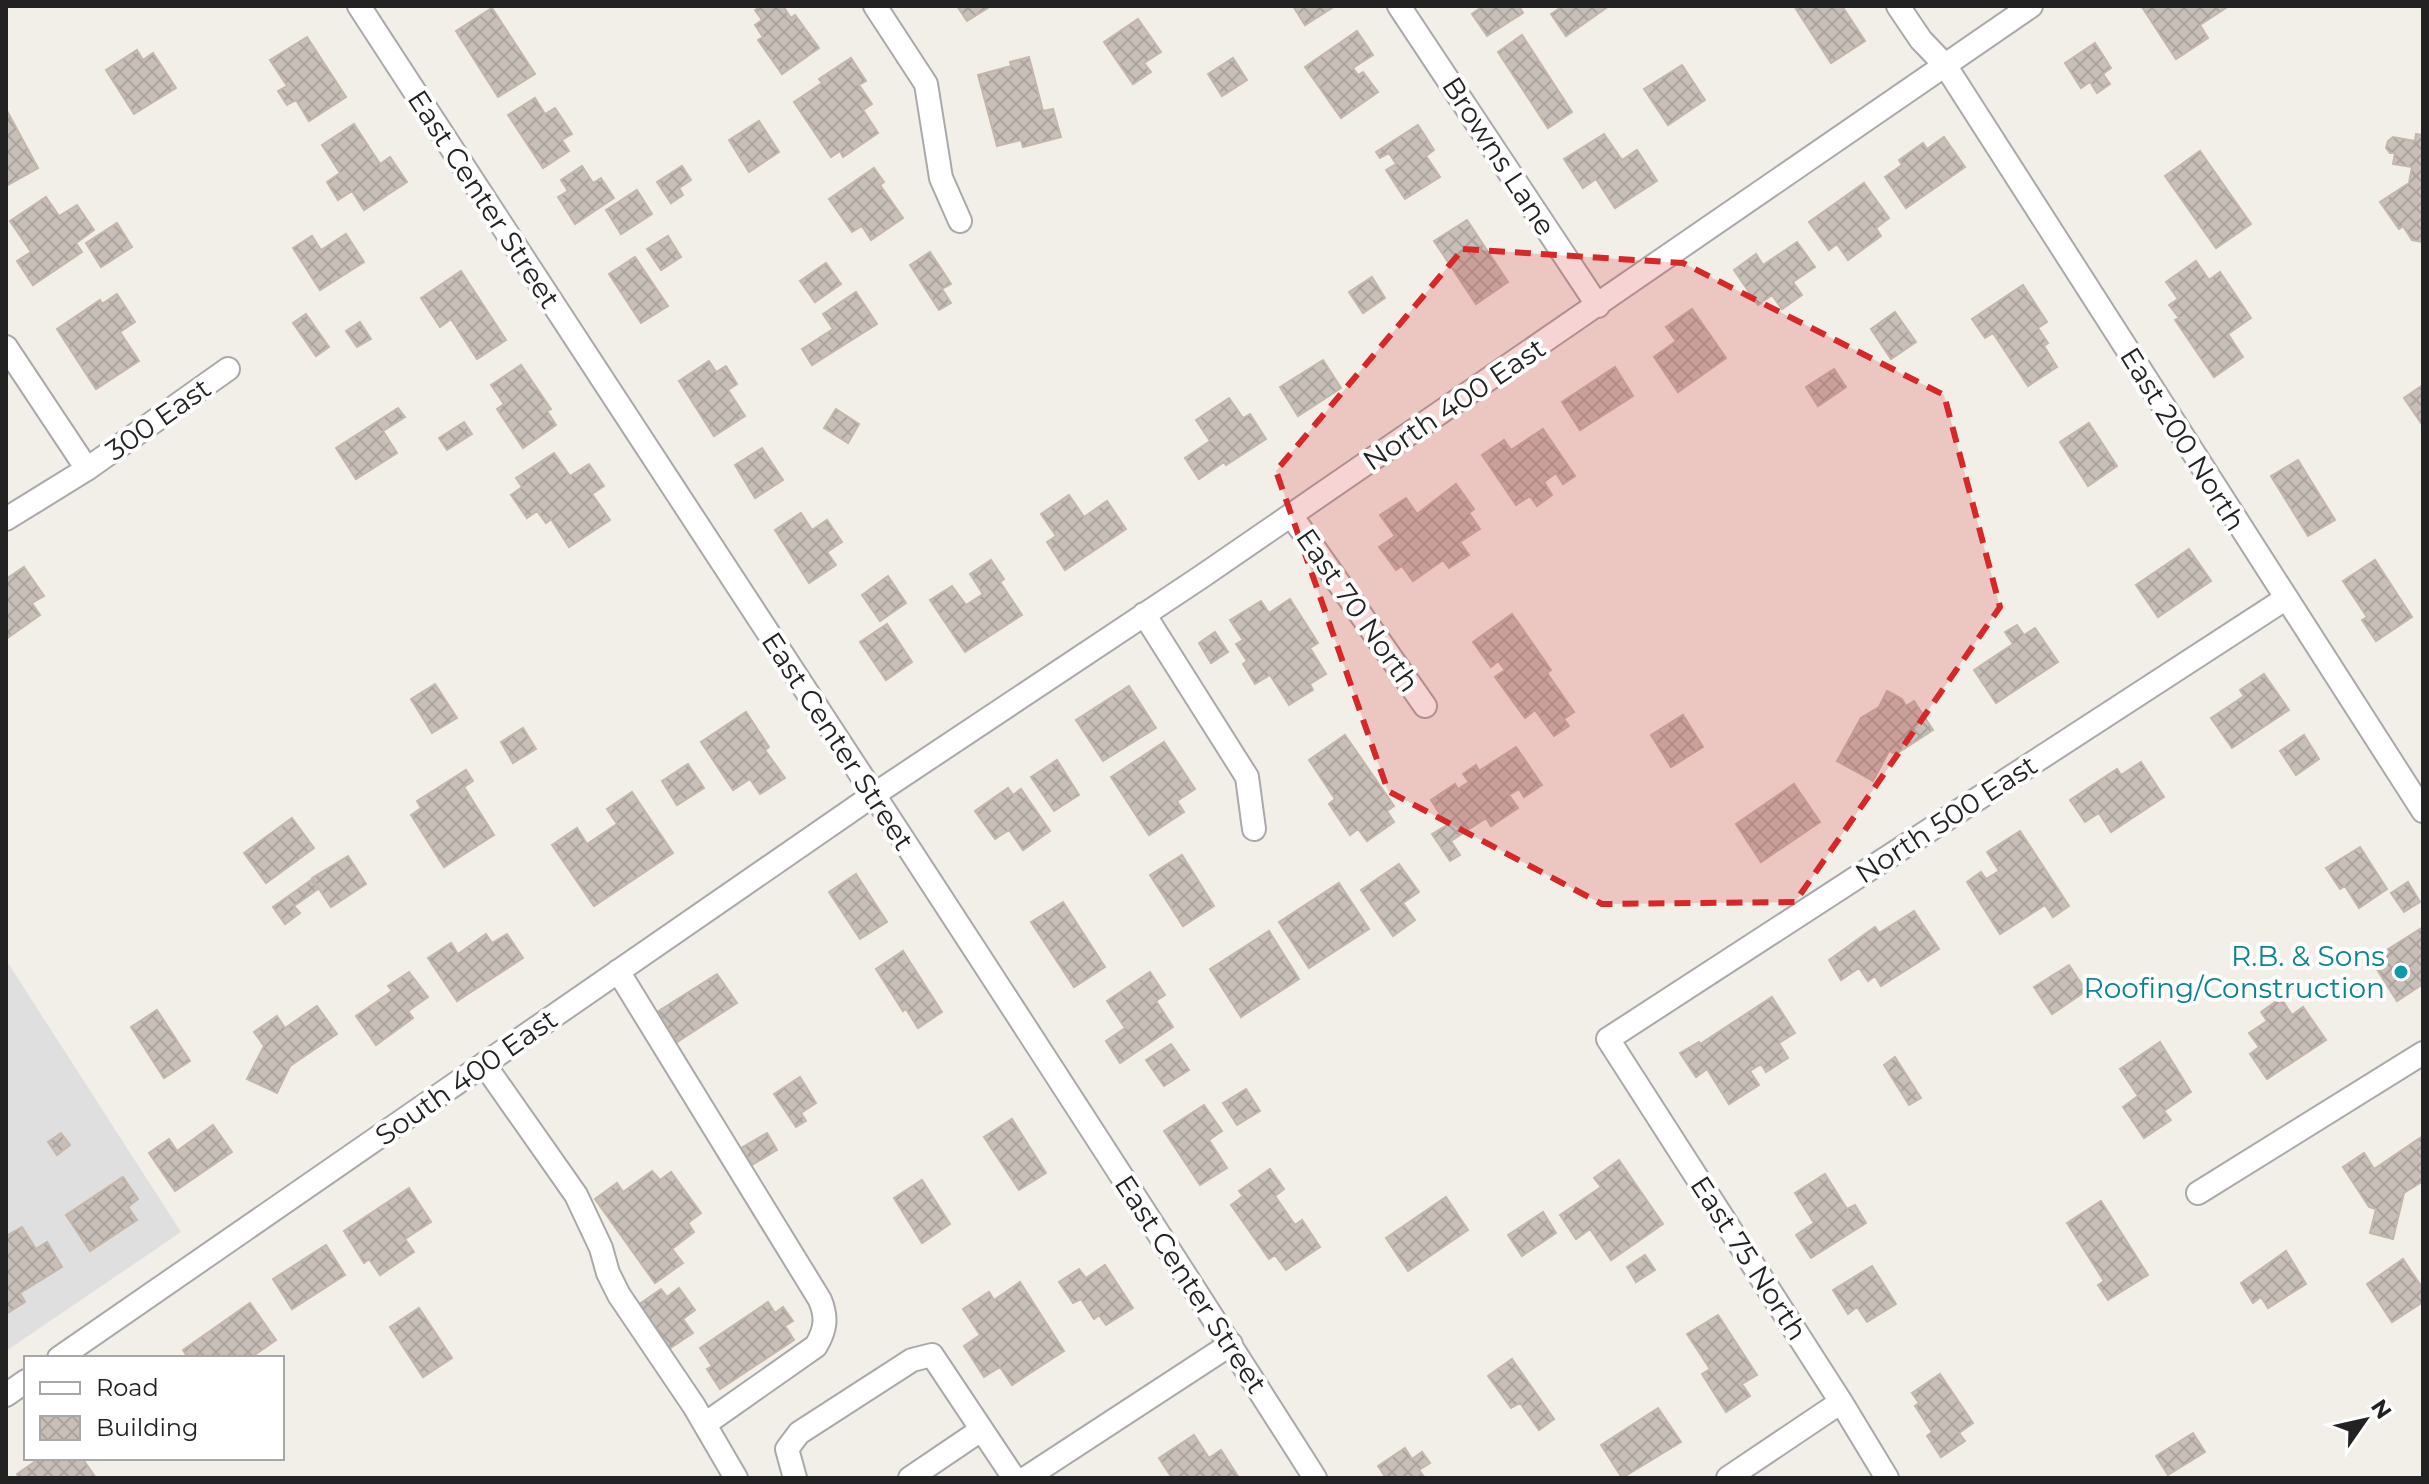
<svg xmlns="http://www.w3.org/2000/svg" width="2429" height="1484" font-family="Montserrat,sans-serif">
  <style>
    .residential { fill: #e0dfdf }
    .building { fill: url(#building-cross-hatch); stroke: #c4b6ab; stroke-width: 2 }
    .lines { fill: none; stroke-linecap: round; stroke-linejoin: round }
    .minor-casing { stroke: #a9a9a9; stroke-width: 26 }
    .minor { stroke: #fff; stroke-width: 22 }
    .marked { fill: #d62828; fill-opacity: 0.2; stroke: #d62828; stroke-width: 6; stroke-dasharray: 16 10; stroke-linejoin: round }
    .culture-dot { fill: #0f9aa8; stroke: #fff; stroke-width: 3 }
    .labels { text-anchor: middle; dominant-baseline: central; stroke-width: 8; stroke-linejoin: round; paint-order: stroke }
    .street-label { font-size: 28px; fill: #222; stroke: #fff }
    .culture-label { font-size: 28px; fill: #0d838f; stroke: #fff; text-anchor: end }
  </style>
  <defs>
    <pattern id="building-cross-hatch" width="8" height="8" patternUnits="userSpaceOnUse" patternTransform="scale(2)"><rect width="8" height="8" fill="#c7bfb8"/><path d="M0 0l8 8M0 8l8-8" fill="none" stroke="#aba49e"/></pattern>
  </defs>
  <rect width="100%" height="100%" fill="#f2efe9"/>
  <path class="residential" d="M6,960L181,1232L6,1351Z"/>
  <path class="building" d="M762,6H783L791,18L795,15L819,48L782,74L758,40L763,37L755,25L762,20L755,10Z
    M957,6H991L967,21Z
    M1293,6H1335L1305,25Z
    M1519,6L1523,13L1487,36L1472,14L1483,6Z
    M1563,6H1609L1566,36L1551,14Z
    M1794,6H1842L1865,41L1831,63Z
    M2229,6L2200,25L2208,38L2176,59L2142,7Z
    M492,8L535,74L498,97L456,31Z
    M1138,19L1161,52L1144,63L1151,72L1133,84L1104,42Z
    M1357,31L1373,55L1353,68L1358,75L1363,72L1378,92L1341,118L1305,67Z
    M1522,35L1572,112L1548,128L1498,52Z
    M307,37L346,97L309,121L296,100L287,105L278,91L287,86L270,60Z
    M2095,43L2111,68L2103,74L2110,84L2097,93L2090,82L2081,88L2065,63Z
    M137,50L143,60L153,53L176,88L134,114L106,70Z
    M1029,57L1043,111L1053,109L1061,137L1023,147L1021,140L997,146L978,75L1011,66L1010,62Z
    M851,58L866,81L859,85L872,104L863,110L878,133L843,157L840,151L831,157L794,102L822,83L819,79Z
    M1233,58L1247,80L1222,96L1208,74Z
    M1682,65L1705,100L1668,125L1644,89Z
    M535,98L545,114L555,108L572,134L562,140L569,151L543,168L508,115Z
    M6,109L38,168L6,186Z
    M759,121L779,152L749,172L729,140Z
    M354,124L380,164L390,157L407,182L364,210L352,191L338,200L327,182L340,173L322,145Z
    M1418,125L1434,150L1426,156L1440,177L1405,199L1386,170L1396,164L1389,153L1380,158L1376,152Z
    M1604,134L1622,160L1637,150L1657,181L1615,208L1596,179L1583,188L1564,159Z
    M2416,134L2423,135V242L2412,240L2403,226L2399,229L2380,202L2409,183L2412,167L2393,164L2395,153H2390L2386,148L2388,141L2393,137L2415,141Z
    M1944,137L1965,167L1906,208L1885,177L1902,165L1899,160L1923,143L1927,149Z
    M2200,151L2251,224L2216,248L2165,176Z
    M582,166L593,183L601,178L614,198L575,224L558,197L568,191L561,180Z
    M682,166L691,180L679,188L683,195L671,203L657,182Z
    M874,168L884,182L880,185L903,218L871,240L862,226L852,232L829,199Z
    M1864,183L1889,218L1876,228L1881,236L1848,260L1837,244L1829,250L1809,222Z
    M637,190L652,214L621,234L606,210Z
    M46,197L59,216L77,205L94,230L76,243L82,252L33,285L17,261L31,252L10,221Z
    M1467,220L1508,282L1476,304L1434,241Z
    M117,223L132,247L101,267L86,243Z
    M346,234L364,262L320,290L293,248L312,236L321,250Z
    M668,236L681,257L661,270L647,249Z
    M1797,242L1815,267L1793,282L1802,295L1782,309L1772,295L1758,305L1734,270L1756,254L1763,265Z
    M930,252L951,284L942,289L951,303L939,310L910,265Z
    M635,257L668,306L641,323L609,274Z
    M2196,261L2209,280L2220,272L2251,318L2228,334L2243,357L2214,377L2175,320L2179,318L2169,305L2178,299L2166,282Z
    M826,263L841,284L815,302L800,281Z
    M461,271L506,340L477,359L451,319L440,327L421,298Z
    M1372,277L1385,298L1363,313L1349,292Z
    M2023,285L2047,322L2038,328L2048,343L2044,346L2057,367L2028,386L1993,333L1985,338L1972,319Z
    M856,292L877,324L812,365L802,349L833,329L823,314Z
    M117,294L135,322L120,332L139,361L96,389L57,329L100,300L102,304Z
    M1692,309L1726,358L1678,392L1654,357L1676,341L1666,327Z
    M1895,312L1916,342L1891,359L1871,329Z
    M306,314L329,347L316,356L293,323Z
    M360,322L371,339L357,347L346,331Z
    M1323,360L1341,388L1298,416L1280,387Z
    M709,361L716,372L726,366L737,384L728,390L745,416L714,436L679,381Z
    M521,365L551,409L547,411L556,425L523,448L497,409L504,404L491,385Z
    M1615,367L1633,396L1580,430L1562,402Z
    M1834,369L1846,387L1818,406L1806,387Z
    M2423,385V426L2404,398Z
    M1229,398L1243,418L1250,414L1266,439L1226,465L1224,462L1199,479L1185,458L1210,441L1196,420Z
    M398,408L405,417L383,431L397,453L356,479L336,448Z
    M836,409L859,424L848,443L824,428Z
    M464,422L472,434L447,450L439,438Z
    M2089,423L2117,466L2088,486L2060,442Z
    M1543,429L1575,476L1563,484L1556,473L1544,482L1552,495L1537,506L1530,496L1516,505L1482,455L1504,440L1511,450Z
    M762,448L783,480L755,498L735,465Z
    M554,453L570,476L589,464L604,486L592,494L610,520L569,547L551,519L546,523L537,511L527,518L511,495L522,487L516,478Z
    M2298,460L2335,520L2308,536L2271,476Z
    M1456,484L1474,509L1469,513L1480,529L1460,542L1469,555L1449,568L1443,560L1413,581L1402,566L1396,570L1379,547L1395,536L1380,515L1406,498L1417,514Z
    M1069,495L1084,517L1107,501L1126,529L1065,570L1047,542L1056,536L1041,514Z
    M801,513L812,530L827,520L842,542L827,552L836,565L809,583L775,530Z
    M2189,549L2211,581L2158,617L2136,585Z
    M991,560L1004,579L1000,582L1022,615L965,652L930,600L952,586L966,605L983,594L970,574Z
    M2375,560L2412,617L2376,641L2362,620L2367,617L2343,581Z
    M24,567L44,596L32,603L40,615L6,639V579Z
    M888,576L906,603L880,621L862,595Z
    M1290,599L1318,643L1310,648L1326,674L1310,684L1313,690L1289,705L1270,675L1255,684L1243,664L1247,661L1236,644L1243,640L1230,620L1261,601L1269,613Z
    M1512,614L1551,670L1547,673L1574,712L1564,719L1569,726L1554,736L1535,710L1525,718L1495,677L1505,670L1498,661L1491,667L1473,642Z
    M887,624L912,662L886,680L860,642Z
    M2017,625L2024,635L2035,628L2058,662L1996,703L1974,670L2013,644L2005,632Z
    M1215,632L1228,652L1211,663L1199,643Z
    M2264,674L2289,710L2232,748L2211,718L2244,696L2240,690Z
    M435,684L457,718L432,733L411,699Z
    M1129,686L1156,728L1103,761L1076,720Z
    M1887,691L1902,699L1906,706L1914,701L1933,730L1896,754L1889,751L1873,781L1837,761L1861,718L1879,707Z
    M746,712L769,747L765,750L785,778L760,794L750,779L733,790L701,742Z
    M1683,715L1703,747L1671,767L1651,735Z
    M523,728L536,749L513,763L501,742Z
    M1345,735L1394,806L1387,811L1394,822L1367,841L1358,829L1350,835L1329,804L1335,799L1309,760Z
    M2304,735L2319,759L2296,775L2280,751Z
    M1164,742L1195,789L1177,801L1184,812L1149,835L1111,777Z
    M1516,747L1542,785L1524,797L1519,789L1509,795L1518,808L1491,826L1486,818L1451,841L1460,855L1450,861L1432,834L1447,825L1431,800L1455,784L1458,789L1469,782L1463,774L1476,765L1479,771Z
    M1057,760L1079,795L1054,811L1031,777Z
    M2141,762L2164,797L2111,832L2099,813L2085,822L2070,800L2117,769L2121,775Z
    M688,764L704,788L677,805L662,781Z
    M466,770L473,781L464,787L494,835L444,867L411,815L421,808L417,801Z
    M1794,784L1820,822L1761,862L1736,824Z
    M1008,788L1013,795L1021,789L1050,831L1023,850L1009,830L995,839L975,811Z
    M632,792L673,853L594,906L552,845L577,828L587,844L617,824L607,809Z
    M292,818L314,848L266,883L244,853Z
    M2020,831L2069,906L2053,917L2045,905L2000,934L1967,882L1981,872L1986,879L1999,871L1987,852Z
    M2360,847L2387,889L2359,908L2345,886L2340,889L2326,868Z
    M1182,855L1214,906L1183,926L1150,875Z
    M348,856L366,884L331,907L312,878Z
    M1399,864L1419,892L1403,903L1415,920L1393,936L1361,890Z
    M856,874L887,922L860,939L829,892Z
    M311,880L318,889L294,906L300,913L285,924L273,907Z
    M2408,882L2420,902L2404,912L2391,893Z
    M1339,883L1369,929L1309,968L1279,922Z
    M1063,902L1105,967L1074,987L1031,922Z
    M1914,911L1939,949L1881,986L1875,976L1868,981L1859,968L1841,980L1829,960L1875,927L1879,933Z
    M2423,927V984L2397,1001L2371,960Z
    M1269,931L1299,979L1241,1017L1210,969Z
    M486,934L492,943L507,934L523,958L457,1001L428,958L451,943L458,954Z
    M903,951L942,1012L918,1028L906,1009L903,1011L876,969Z
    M2069,965L2086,991L2052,1014L2034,987Z
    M409,972L428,997L408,1011L413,1018L376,1045L356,1016L392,991L388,986Z
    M1150,972L1165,995L1156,1001L1173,1027L1120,1063L1106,1041L1125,1028L1107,1001Z
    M717,974L737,1003L677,1042L657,1012Z
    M1772,997L1795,1033L1779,1043L1788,1058L1766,1072L1761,1064L1750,1071L1759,1085L1729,1104L1707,1069L1696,1077L1680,1053L1699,1042L1700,1044Z
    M2281,998L2292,1015L2303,1007L2326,1040L2267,1079L2250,1054L2259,1047L2249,1033L2267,1021L2261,1012Z
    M317,1006L337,1034L290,1066L277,1093L247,1079L264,1046L254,1032L277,1016L285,1028Z
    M157,1010L190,1061L164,1078L131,1027Z
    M2160,1042L2191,1092L2164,1111L2171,1120L2144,1138L2123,1107L2138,1096L2120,1069Z
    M1171,1044L1189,1070L1164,1086L1146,1060Z
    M1895,1057L1921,1098L1909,1105L1884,1065Z
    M800,1077L816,1103L801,1113L806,1121L796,1127L774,1094Z
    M1246,1089L1260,1111L1237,1125L1223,1103Z
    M1204,1105L1222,1131L1209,1140L1227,1168L1200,1185L1164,1131Z
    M1012,1119L1046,1173L1019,1190L984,1137Z
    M213,1125L232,1152L175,1191L149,1153L169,1139L177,1151Z
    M61,1133L70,1145L57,1155L48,1142Z
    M767,1133L777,1150L752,1165L741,1148Z
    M2423,1136V1181L2404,1193L2393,1239L2370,1233L2376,1209L2369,1207L2343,1167L2364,1153L2374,1169Z
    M1619,1160L1663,1224L1611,1260L1590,1229L1576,1239L1560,1215L1601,1187L1594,1178Z
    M1270,1169L1284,1189L1275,1196L1295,1225L1302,1220L1320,1247L1286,1270L1275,1255L1269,1259L1231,1205L1243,1196L1239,1191Z
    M652,1171L660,1180L671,1172L701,1213L688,1223L694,1232L672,1249L683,1263L655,1283L595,1199L617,1183L623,1192Z
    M1825,1174L1847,1209L1855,1205L1866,1223L1811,1258L1796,1235L1814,1223L1795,1193Z
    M123,1177L138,1199L128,1207L137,1220L90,1251L66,1215Z
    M922,1180L950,1224L922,1243L894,1198Z
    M409,1188L431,1222L405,1239L414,1252L380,1275L369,1259L364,1263L344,1231Z
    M1446,1197L1468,1230L1408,1271L1386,1238Z
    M2101,1201L2148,1275L2108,1300L2098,1285L2104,1281L2067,1223Z
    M1543,1212L1556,1233L1522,1256L1508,1235Z
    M22,1227L36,1249L47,1242L62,1267L20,1293L25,1302L6,1314V1236Z
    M326,1245L345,1275L292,1309L273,1279Z
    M2286,1251L2306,1284L2268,1308L2261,1297L2253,1303L2241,1283Z
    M1645,1255L1655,1270L1636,1282L1627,1267Z
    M2403,1259L2423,1289V1302L2392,1322L2367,1284Z
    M1105,1265L1133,1308L1106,1325L1099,1315L1094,1319L1081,1299L1073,1303L1059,1282L1079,1269L1086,1278Z
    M1872,1266L1896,1304L1867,1322L1857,1307L1848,1314L1833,1290Z
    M1020,1282L1064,1351L1012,1385L1000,1367L984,1377L964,1346L980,1335L963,1309L989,1292L994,1300Z
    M679,1288L695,1310L683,1319L693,1333L666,1351L635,1307L661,1289L667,1297Z
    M768,1302L775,1313L783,1307L793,1321L785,1326L794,1340L720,1389L707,1369L712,1366L700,1348Z
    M250,1303L276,1340L250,1358H188L183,1350Z
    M419,1308L452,1358L423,1377L390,1327Z
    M1718,1315L1757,1375L1742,1384L1750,1396L1726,1412L1702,1374L1710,1369L1687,1334Z
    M1512,1359L1554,1419L1539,1430L1520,1403L1511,1408L1488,1376Z
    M1940,1374L1973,1423L1959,1433L1965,1441L1941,1457L1927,1436L1932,1432L1915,1406L1919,1403L1912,1393Z
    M1658,1408L1681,1442L1622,1478L1601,1445Z
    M2193,1433L2205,1452L2168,1475L2156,1456Z
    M1194,1435L1209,1458L1221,1450L1239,1478H1172L1159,1458Z
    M1405,1448L1412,1459L1422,1452L1430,1463L1419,1470L1425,1478H1386L1378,1466Z
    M40,1458H82L96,1478H19L17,1474Z"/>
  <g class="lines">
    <g class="minor-casing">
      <path id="minor" d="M359,6C678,497 1001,984 1315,1478
        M875,6L926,84L941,178L960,221
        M1399,6L1598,306
        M1898,6L1921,40L1945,65L2423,811
        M6,347L87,469
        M1291,515L1425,706
        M6,519L87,469L228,369
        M1144,614L1247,777L1254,829
        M618,971L820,1300C827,1317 826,1329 816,1346L705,1424
        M484,1064L576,1195L601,1248L608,1273L619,1295L694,1406L736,1478
        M2198,1193L2423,1053
        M59,1358L872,796L1201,577L2031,6
        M6,1395L26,1381
        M795,1478L787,1449L799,1433L912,1360L932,1355L1014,1478
        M910,1478L981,1430
        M1026,1478L1231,1344
        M1728,1478L1841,1402
        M1887,1478L1841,1402L1608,1039L2285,599"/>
    </g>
    <use href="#minor" class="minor"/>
  </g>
  <path class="marked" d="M1463,249L1683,263L1944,395L2000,607L1795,902L1602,904L1388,791L1276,471Z"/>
  <circle class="culture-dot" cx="2401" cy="972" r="8"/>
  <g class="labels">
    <g class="street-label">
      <text transform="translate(1499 156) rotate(57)">Browns Lane</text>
      <text transform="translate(484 199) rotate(57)">East Center Street</text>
      <text transform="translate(1454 404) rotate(-34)">North 400 East</text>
      <text transform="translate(158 419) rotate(-35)">300 East</text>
      <text transform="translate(2183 439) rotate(58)">East 200 North</text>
      <text transform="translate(1358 610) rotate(55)">East 70 North</text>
      <text transform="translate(838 741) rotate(57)">East Center Street</text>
      <text transform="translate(1946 819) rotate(-33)">North 500 East</text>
      <text transform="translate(466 1077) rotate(-35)">South 400 East</text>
      <text transform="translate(1749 1258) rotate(57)">East 75 North</text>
      <text transform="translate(1191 1284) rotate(57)">East Center Street</text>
    </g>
    <g class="culture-label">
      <text x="2385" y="956">R.B. &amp; Sons<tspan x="2385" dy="32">Roofing/Construction</tspan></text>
    </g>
  </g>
  <rect width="2429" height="1484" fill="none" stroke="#222222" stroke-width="16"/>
  <rect x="24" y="1356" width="260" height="104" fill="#ffffff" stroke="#a7a7a7" stroke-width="2"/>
  <rect x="40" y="1382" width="40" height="12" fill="#ffffff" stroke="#a7a7a7" stroke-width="2"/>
  <text x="96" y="1396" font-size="24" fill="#222222">Road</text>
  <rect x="40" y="1416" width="40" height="24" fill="url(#building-cross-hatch)" stroke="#a7a7a7" stroke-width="2"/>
  <text x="96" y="1436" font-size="24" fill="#222222">Building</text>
  <g transform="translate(2365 1420) rotate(56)" stroke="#ffffff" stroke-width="6" paint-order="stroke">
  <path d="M0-6L14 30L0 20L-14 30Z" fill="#222222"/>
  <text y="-12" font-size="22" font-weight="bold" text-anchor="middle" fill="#222222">N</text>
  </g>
</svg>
